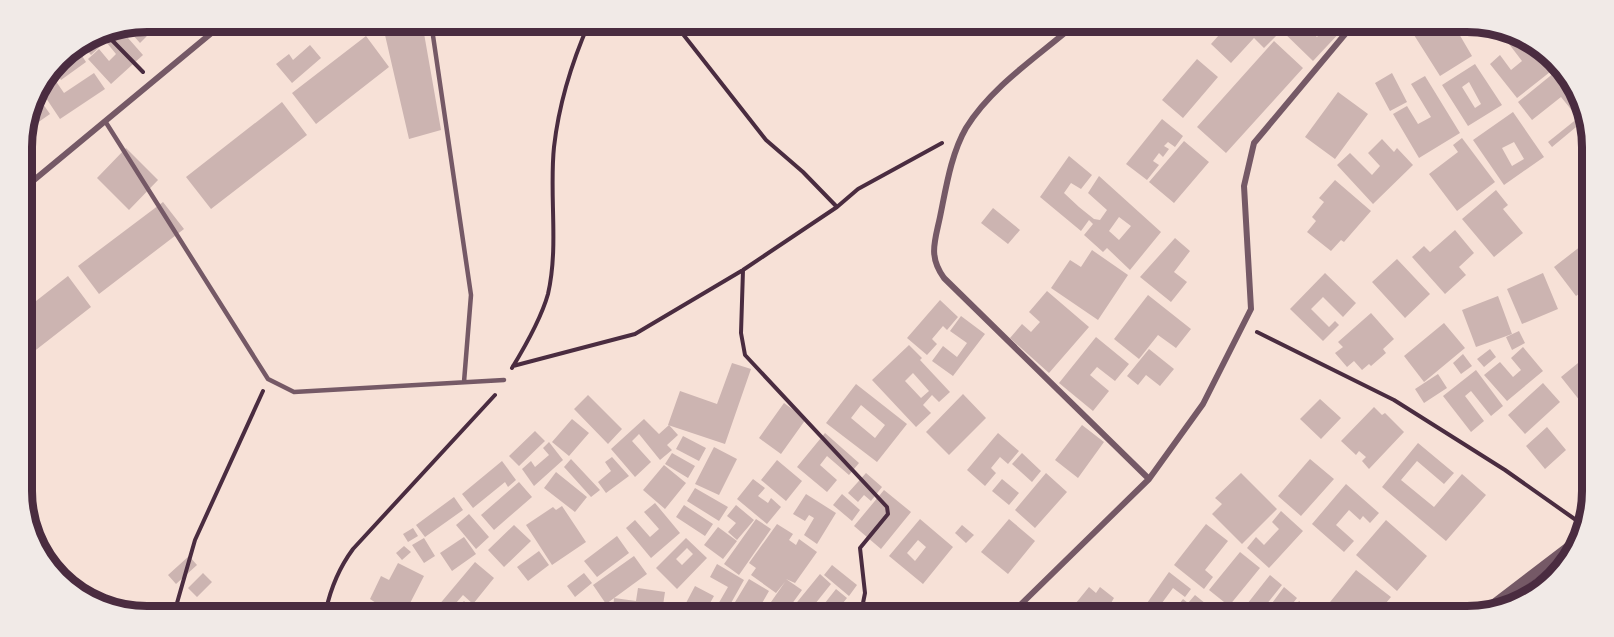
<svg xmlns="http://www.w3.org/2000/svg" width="1614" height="637" font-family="Raleway,sans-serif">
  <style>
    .building { fill: #ccb4b1; fill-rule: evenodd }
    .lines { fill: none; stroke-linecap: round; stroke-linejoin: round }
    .path { stroke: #4a2c40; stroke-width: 4 }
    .service { stroke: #755966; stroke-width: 4.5 }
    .minor { stroke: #755966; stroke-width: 6 }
    .tertiary { stroke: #755966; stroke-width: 10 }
    .rim { fill: none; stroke: #4a2c40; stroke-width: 8 }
  </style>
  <rect width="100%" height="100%" fill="#f7e1d7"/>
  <path class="building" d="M144,21L146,24L142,28L148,35L140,43L124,25Z
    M382,22H422L441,130L409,139Z
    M1227,26L1269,27L1277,35L1264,48L1254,38L1231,63L1211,44Z
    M116,27L118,30L91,55L79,42L99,30Z
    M1278,27H1307L1317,37L1326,27L1343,29L1313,61Z
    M1427,27H1455L1472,56L1440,76L1414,35Z
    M121,30L143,55L111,84L88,59L99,49L109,61L116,54L107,43Z
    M366,36L389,67L316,124L292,93Z
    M1520,36L1550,72L1517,98L1490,64L1500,55L1511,70L1522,61L1509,44Z
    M1274,41L1303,68L1226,153L1197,127Z
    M75,45L86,62L61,80L52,67L63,52Z
    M310,45L321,58L292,83L276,64L289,54L293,60Z
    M1197,59L1218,77L1183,118L1162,100Z
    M1475,64L1502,105L1468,126L1442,85ZM1469,82L1481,104L1475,108L1462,87Z
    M49,71L64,93L94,73L105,89L60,119L38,86Z
    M1555,72L1582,106L1587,118L1552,147L1548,142L1578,118L1561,97L1532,120L1518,102Z
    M1392,73L1407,102L1390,111L1375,83Z
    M1425,76L1460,133L1419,158L1393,114L1407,106L1418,124L1431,117L1411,84Z
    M34,91L50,114L23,133Z
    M1338,92L1368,114L1335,159L1305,137Z
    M282,102L307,135L211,209L186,177Z
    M1513,112L1544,157L1504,185L1473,140ZM1514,142L1524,159L1512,166L1502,148Z
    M1162,119L1183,136L1175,147L1168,142L1164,146L1169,149L1163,157L1159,153L1153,161L1159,165L1147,180L1126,164Z
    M1462,138L1495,182L1457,211L1429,174L1458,152L1453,145Z
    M1382,139L1394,152L1397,148L1413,165L1373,204L1337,165L1350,153L1372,175L1380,166L1368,153Z
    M1184,141L1209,162L1174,203L1149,182Z
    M126,148L158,180L129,210L97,178Z
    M1069,156L1092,175L1081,189L1071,183L1064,193L1079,207L1094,219L1100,220L1107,210L1088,193L1099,176L1161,232L1130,270L1107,248L1103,252L1084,235L1093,224L1089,220L1081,231L1040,197ZM1119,217L1131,226L1119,240L1109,231Z
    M1335,180L1371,211L1344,242L1341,240L1331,251L1307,232L1316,221L1312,217L1324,202L1319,198Z
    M1496,190L1508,205L1503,209L1523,233L1494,257L1462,219Z
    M163,202L184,229L99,294L78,266Z
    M993,208L1020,230L1008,244L981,223Z
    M1455,230L1474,253L1459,267L1466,275L1445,294L1412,257L1424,246L1430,252Z
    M1175,238L1190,251L1174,272L1187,282L1171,302L1140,277Z
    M1590,239V286L1576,296L1554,267Z
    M1092,250L1128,275L1098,320L1051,288L1070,260L1081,267Z
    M1397,259L1430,294L1405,318L1372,282Z
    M1325,273L1356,303L1343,317L1323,297L1311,309L1329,327L1335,321L1339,325L1323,341L1290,309Z
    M1543,273L1558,309L1522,324L1507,289Z
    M68,276L91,307L23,360L22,312Z
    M1047,291L1089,327L1049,373L1010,338L1022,324L1031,332L1040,322L1029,312Z
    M1148,295L1191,329L1176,348L1158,335L1139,359L1114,339Z
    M1498,296L1512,334L1476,347L1462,310Z
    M1590,296L1589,318L1579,303Z
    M940,300L958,317L947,330L943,326L932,339L937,344L927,355L907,338Z
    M1371,313L1394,339L1383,349L1386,353L1371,366L1369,364L1362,370L1354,361L1347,367L1335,353L1343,347L1338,342Z
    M961,316L985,334L953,376L932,361L943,346L957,357L967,343L950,331Z
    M1444,323L1465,348L1424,382L1404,356Z
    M1519,331L1525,343L1512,350L1506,337Z
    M1096,337L1129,364L1115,381L1097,367L1090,375L1109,391L1093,411L1059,383Z
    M909,345L922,358L920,360L950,392L939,402L932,395L923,405L931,413L916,427L872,380ZM913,373L929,391L921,398L905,381Z
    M1523,347L1543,371L1507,401L1484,375L1500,362L1513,377L1521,370L1511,358Z
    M1149,349L1174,369L1160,386L1146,375L1138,385L1127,376Z
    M1490,349L1496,357L1484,367L1477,359Z
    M1463,354L1472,366L1461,374L1453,363Z
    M1589,354L1588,411L1561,377Z
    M732,363L751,369L725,444L668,425L680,391L717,404Z
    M1476,370L1503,406L1491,416L1471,391L1465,396L1484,421L1471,432L1443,396Z
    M1438,374L1447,388L1424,403L1415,389Z
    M1543,383L1560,402L1525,434L1508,415Z
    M856,384L907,424L877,462L826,423ZM861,405L885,425L875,438L851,418Z
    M963,394L986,418L949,455L926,432Z
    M588,395L622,429L608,444L574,409Z
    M1320,399L1341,418L1321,439L1300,419Z
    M784,403L806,419L781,454L759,438Z
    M1374,407L1382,415L1385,413L1404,432L1369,469L1362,461L1366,457L1359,451L1356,455L1341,441Z
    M572,419L589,433L569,456L552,442Z
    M644,419L659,434L669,425L678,435L667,445L672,450L660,460L639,434L632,441L651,462L635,477L611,449Z
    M1082,425L1104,442L1078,478L1055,460Z
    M1547,427L1566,450L1545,469L1526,446Z
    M535,431L545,441L519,466L509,456Z
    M825,433L859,463L849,475L827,456L820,465L837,480L827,492L797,467Z
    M998,433L1019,451L1008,464L1000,457L991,468L996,473L985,486L967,470Z
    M683,436L706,448L699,461L676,449Z
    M549,442L563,460L534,486L522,469L531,461L535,467L549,455L543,448Z
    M1418,443L1454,473L1444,484L1417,461L1401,480L1434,507L1462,474L1486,495L1446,541L1382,487Z
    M714,447L737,459L719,495L695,484Z
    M672,453L695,466L688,478L665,464Z
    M1022,453L1041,471L1032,482L1012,464Z
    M612,457L629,476L606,493L598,482L611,471L605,462Z
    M571,459L600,490L591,497L564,467Z
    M1310,459L1334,479L1301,516L1278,496Z
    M777,460L802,481L786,501L761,480Z
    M502,461L516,480L508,487L505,482L473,508L462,494Z
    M664,465L686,483L665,509L643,490Z
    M556,472L587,497L575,512L544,488Z
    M866,473L882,487L871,501L864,495L858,502L848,493Z
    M1046,473L1067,492L1035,528L1015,510Z
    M1241,473L1277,509L1242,544L1212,514L1222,504L1215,498Z
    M753,479L765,488L758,496L768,503L771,498L781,507L767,524L737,499Z
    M1002,479L1019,493L1009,505L992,491Z
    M519,482L532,497L494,530L481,515Z
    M1346,484L1379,513L1370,523L1363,516L1360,520L1349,510L1336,525L1354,541L1344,552L1312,524Z
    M695,488L728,507L719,521L687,501Z
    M884,490L911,512L881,549L854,526Z
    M806,494L836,513L817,544L804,535L814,518L809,515L805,521L793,514Z
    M842,494L860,510L852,521L833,505Z
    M454,497L463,510L425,537L416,525Z
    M655,503L680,533L651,558L626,528L635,520L650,537L659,529L644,512Z
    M684,505L713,524L705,536L676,517Z
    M736,505L754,520L737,540L728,532L736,523L727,516Z
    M562,506L586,542L552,565L526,525L553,507L556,510Z
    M1281,511L1303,531L1269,568L1247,548L1256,537L1264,545L1279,529L1272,522Z
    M469,514L489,537L476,549L456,525Z
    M756,519L771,529L739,575L724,564Z
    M920,519L953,547L923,584L889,556ZM918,540L926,547L915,561L907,553Z
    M1009,519L1035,541L1008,574L981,552Z
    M1386,520L1427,556L1397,591L1356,555Z
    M777,524L793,534L789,540L796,545L799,539L817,552L795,583L786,579L802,590L786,612H764L785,582L776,593L751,575L756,568L749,563Z
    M1206,524L1228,541L1205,570L1213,577L1204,589L1174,565Z
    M514,525L531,541L504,567L488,550Z
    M962,525L974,535L966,543L955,533Z
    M718,527L737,541L723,559L704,545Z
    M413,528L418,536L408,542L403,534Z
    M617,536L629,553L597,577L584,561Z
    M464,537L476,554L452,571L440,553Z
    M424,538L435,556L424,563L412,545Z
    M686,538L707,558L677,589L656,568ZM687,548L693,554L682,565L676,559Z
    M404,546L411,552L402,560L396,553Z
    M539,551L549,565L528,581L517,567Z
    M1240,552L1260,568L1229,606L1209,590Z
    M189,556L197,565L176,584L168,575Z
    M634,556L647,574L606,604L593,585Z
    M475,562L494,578L473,604L463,595L449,611H445L438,606Z
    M398,563L424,576L406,611H372L376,603L370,599L381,576L389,580Z
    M717,564L744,580L726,612L717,606L728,587L710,577Z
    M832,565L857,585L849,596L824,575Z
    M1356,570L1391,597L1376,615H1336L1326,607Z
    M1169,572L1191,589L1185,597L1173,588L1159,607L1166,614H1142L1140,613Z
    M203,573L212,582L197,597L188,588Z
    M584,573L592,583L575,597L567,586Z
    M820,574L831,584L811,609L815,613L789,612Z
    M1270,575L1282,585L1258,615H1242L1240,613Z
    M749,579L769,591L757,612H729Z
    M695,586L714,596L705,612L686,603Z
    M1089,587L1096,593L1100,587L1114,598L1111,603L1121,612L1119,614H1067Z
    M1284,587L1297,598L1284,615H1263Z
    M638,588L665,592L662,612H613L614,598L636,601Z
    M836,589L847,598L835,613H817Z
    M1195,595L1211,608L1205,614H1171L1183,599L1188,603Z
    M464,601L474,611H454Z
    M1299,601L1314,613L1312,615H1289Z"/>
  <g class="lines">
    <path class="path" d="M675,24L766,140L803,172L837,207
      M102,30L143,72
      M743,270L741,333L745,355L887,507L888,514L860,548L865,593L861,613
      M1257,332L1394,400L1505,470L1576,520
      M513,366L635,334L743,270L837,207L858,189L942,143
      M512,368C526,345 541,319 548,294C559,246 549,195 554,147C559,103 571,64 589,23
      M175,610L195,540L263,391
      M326,610C331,587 339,568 353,549L495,395"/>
    <path class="service" d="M431,22L471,295L464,382
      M105,121L268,379L294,392L504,380"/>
    <path class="minor" d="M1073,26C1037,57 991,87 966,128C951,154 946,188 940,217C935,241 928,256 944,278L1149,479
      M22,190L226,21
      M1011,614L1149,479L1203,404L1251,309L1244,186L1254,143L1351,27"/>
    <path class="tertiary" d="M1481,614L1583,536"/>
  </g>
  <path d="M0 0H1614V637H0ZM147 32H1467A115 115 0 0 1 1582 147V491A115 115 0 0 1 1467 606H147A115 115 0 0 1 32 491V147A115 115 0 0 1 147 32Z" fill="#f1eae7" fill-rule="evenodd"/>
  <path class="rim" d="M147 32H1467A115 115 0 0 1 1582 147V491A115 115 0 0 1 1467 606H147A115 115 0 0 1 32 491V147A115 115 0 0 1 147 32Z"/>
</svg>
